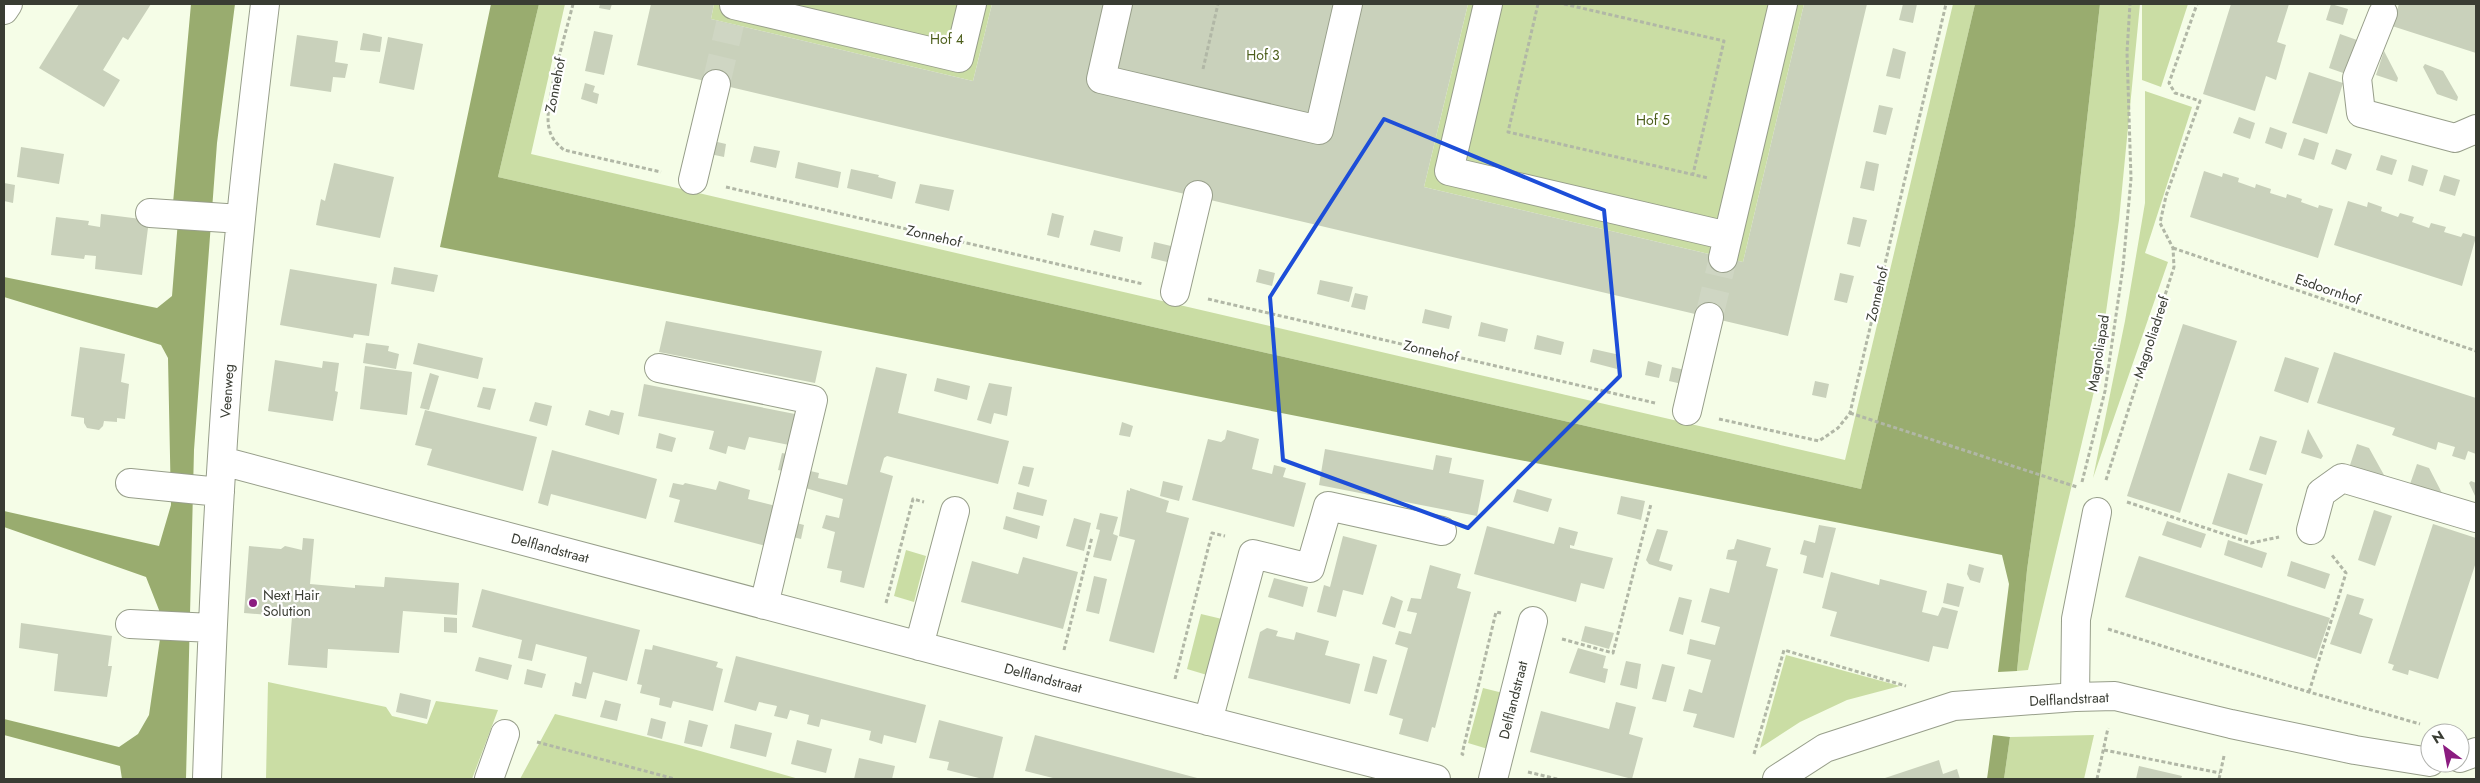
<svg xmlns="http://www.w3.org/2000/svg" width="2480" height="783" font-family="Jost,sans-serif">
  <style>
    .green { fill: #cadda4 }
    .water { fill: #99ac6f }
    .building { fill: #c9d1bb }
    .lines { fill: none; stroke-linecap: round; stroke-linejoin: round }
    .minor-tunnel { stroke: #cfd6c3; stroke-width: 28; stroke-dasharray: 28 14; stroke-linecap: butt }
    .minor-casing { stroke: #979e8a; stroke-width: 30 }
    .path { stroke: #b1b7a6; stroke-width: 3; stroke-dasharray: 4 2.5; stroke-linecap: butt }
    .minor { stroke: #fff; stroke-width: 28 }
    .marked { fill: none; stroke: #1d4ed8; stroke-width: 4; stroke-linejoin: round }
    .poi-dot { fill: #8b1c80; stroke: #fff; stroke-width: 2 }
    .labels { text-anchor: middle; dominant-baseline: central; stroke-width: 4.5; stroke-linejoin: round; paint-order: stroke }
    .park-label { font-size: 14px; fill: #4d5f1c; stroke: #fff }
    .street-label { font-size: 14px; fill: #393c33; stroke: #fff }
    .poi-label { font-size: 14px; fill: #393c33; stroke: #fff; text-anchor: start }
  </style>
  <rect width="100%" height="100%" fill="#f5fde7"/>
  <path class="green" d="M539,4H565L531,154L1845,460L1953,4H1975L1861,489L498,177Z
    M714,4H992L973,81L711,19Z
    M1468,4H1804L1743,262L1424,187Z
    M2100,4H2140L2119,220L2096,383L2028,670L2017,671L2027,570L2075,226Z
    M2142,4H2188L2161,87L2142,80Z
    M2145,91L2192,107L2145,253L2168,262L2093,478L2125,321L2145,203Z
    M906,550L926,556L914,602L894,596Z
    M1201,614L1222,619L1207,675L1187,669Z
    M1786,655L1900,686L1847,700L1800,722L1760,748Z
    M268,682L386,707L392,716L427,724L436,701L498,710L472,779H266Z
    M1483,688L1503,693L1488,749L1468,743Z
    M555,714L679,745L799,779H520Z
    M2094,735L2084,779H2004L2010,737Z"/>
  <path class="water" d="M191,4H235L217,143L194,450L186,779H122L120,766L4,735V719L119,747L138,734L149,715L160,639L159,610L146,577L4,527V511L159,546L171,505L168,358L161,345L4,297V277L157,308L172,296L179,208L173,203Z
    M491,4H539L498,177L1861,489L1975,4H2100L2075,226L2027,570L2017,671L1998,672L2009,584L2002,555L440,247Z
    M1993,735L2010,737L2004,779H1987Z"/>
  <path class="building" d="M79,4H151L128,40L123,37L103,70L120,80L104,107L39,68Z
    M600,4H612L610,10L599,8Z
    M651,4H714L711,19L973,81L992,4H1468L1424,187L1743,262L1804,4H1867L1788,336L637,65Z
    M1903,4H1917L1913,23L1899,20Z
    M2231,4H2289L2277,42L2286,45L2276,80L2266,76L2255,111L2203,94Z
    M2331,4L2348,9L2343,25L2326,20Z
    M2399,4H2476V53L2392,26Z
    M594,31L613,35L604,75L585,71Z
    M363,33L382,37L380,52L360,50Z
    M2340,34L2357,40L2346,74L2329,68Z
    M297,35L338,41L335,62L348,64L345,78L333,77L331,92L290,86Z
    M388,37L423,44L414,90L379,83Z
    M1893,48L1906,52L1900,79L1886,76Z
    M2384,51L2398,78L2397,82L2376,75Z
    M2425,64L2443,71L2458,97L2457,101L2437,94L2423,67Z
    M2309,72L2343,83L2327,134L2292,123Z
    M585,83L595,86L593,92L599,94L597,104L581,99Z
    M1879,105L1893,108L1886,135L1873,132Z
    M2239,117L2255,123L2250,139L2233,133Z
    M2270,127L2287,133L2282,149L2265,143Z
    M2304,138L2319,143L2314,160L2298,155Z
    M713,141L726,144L724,157L710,154Z
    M754,146L780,151L776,168L750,162Z
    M21,147L64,154L59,184L17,177Z
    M2336,149L2352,154L2346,170L2331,164Z
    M2381,155L2397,160L2392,175L2376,170Z
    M1866,161L1879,164L1874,191L1860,188Z
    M798,162L841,172L838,188L795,178Z
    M334,163L394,177L380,238L316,225L321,199L325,201Z
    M2412,165L2428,170L2423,186L2408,181Z
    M851,169L879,175L878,177L896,182L892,199L847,188Z
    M2204,171L2222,177L2223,173L2239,178L2238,182L2255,188L2256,184L2271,189L2270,193L2286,198L2287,194L2302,199L2301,202L2318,208L2319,205L2333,209L2318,258L2190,217Z
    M2444,175L2460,180L2455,196L2439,191Z
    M4,183L15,185L13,203L4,201Z
    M920,184L954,190L949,211L915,203Z
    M2348,201L2367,207L2368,202L2382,207L2381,211L2398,217L2400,213L2414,217L2412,222L2429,228L2431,223L2446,227L2444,232L2461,237L2463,233L2476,237L2462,286L2334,245Z
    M1052,213L1064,216L1059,238L1047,235Z
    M101,214L149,220L142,275L95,269L96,256L85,255L84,259L51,255L56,217L89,221L88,225L100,227Z
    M1853,217L1867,220L1860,247L1847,244Z
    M1094,230L1123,237L1120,252L1090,245Z
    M1154,242L1171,246L1167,262L1151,258Z
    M394,267L438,275L434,292L391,284Z
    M290,269L377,284L369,336L354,334L353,338L280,325Z
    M1259,269L1275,273L1272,286L1256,282Z
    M1840,273L1854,276L1847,303L1834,300Z
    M1320,280L1353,287L1349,302L1317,294Z
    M1355,293L1368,296L1365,310L1351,307Z
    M1425,309L1452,316L1449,329L1422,323Z
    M666,321L822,351L815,383L659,352Z
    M1481,322L1508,329L1505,342L1478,336Z
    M2183,324L2237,341L2180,513L2127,496Z
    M1537,335L1564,342L1561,355L1534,349Z
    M366,343L389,346L388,351L399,354L396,369L363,363Z
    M418,343L483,358L478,379L413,364Z
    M80,347L125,354L121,382L129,384L125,419L117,418V422L104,421L103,426L99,430L87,428L84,423V418L71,416Z
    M1593,349L1620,355L1617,369L1590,362Z
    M2334,352L2476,398V454L2468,451L2465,460L2452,456L2455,447L2438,442L2436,450L2392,435L2395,428L2317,403Z
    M2285,357L2319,368L2308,403L2274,391Z
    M275,360L322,368L323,361L339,363L335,391L338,392L333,421L268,411Z
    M1648,361L1662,365L1659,378L1645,375Z
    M365,366L412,372L407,415L360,409Z
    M876,367L907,374L898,413L1009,441L998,484L887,456L884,458L880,472L893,476L864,588L840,582L842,571L827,568L835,532L822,528L826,515L839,518L843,499L802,487L806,470L819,473L818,478L847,485Z
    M1672,367L1685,370L1682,384L1669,381Z
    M430,373L439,376L429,410L420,408Z
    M937,378L970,386L967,400L934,391Z
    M1815,381L1829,384L1826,398L1812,395Z
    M989,383L1012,387L1007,416L994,413L991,424L977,420Z
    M644,384L800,415L794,446L749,437L745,450L728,446L726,454L709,449L714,431L638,416Z
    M483,387L496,389L490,410L477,407Z
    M535,402L552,406L547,426L529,421Z
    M425,410L537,437L523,491L427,465L432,449L415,445Z
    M589,410L609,416L611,410L624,413L619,435L585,425Z
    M1122,422L1133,426L1130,437L1119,435Z
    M2308,429L2323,456L2321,459L2301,453Z
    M1227,430L1259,439L1252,469L1272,474L1274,465L1286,468L1283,477L1306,483L1294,527L1192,500L1208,439L1221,442L1225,439Z
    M659,433L676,438L672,452L656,448Z
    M2260,436L2277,441L2266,475L2249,470Z
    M2357,444L2369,448L2384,475L2382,479L2349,468Z
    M1325,449L1433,470L1436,455L1452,458L1449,473L1484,480L1477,516L1319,485Z
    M552,450L657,479L646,519L551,494L548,506L538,503Z
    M782,453L792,455L788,472L778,470Z
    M2417,464L2429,468L2443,495L2409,487Z
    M1023,466L1034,468L1029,487L1018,484Z
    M2228,473L2263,484L2247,535L2212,524Z
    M719,481L750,490L748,499L780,507L770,547L674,522L680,500L669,497L673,483L683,485L685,483L716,490Z
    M1163,481L1183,486L1179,501L1160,496Z
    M2471,481L2476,483V498L2469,483Z
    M1130,488L1169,501L1166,512L1189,518L1154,653L1109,641L1135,540L1119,536L1127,490L1130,491Z
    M1517,489L1552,499L1548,512L1513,502Z
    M1017,492L1047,500L1043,516L1013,509Z
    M1621,496L1645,501L1641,520L1617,514Z
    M2374,510L2392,516L2375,566L2358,560Z
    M1100,513L1118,517L1113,534L1118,536L1111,561L1093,557L1100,530L1096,529Z
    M1006,516L1040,526L1037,539L1003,529Z
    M1074,518L1091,523L1084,551L1066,546Z
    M2167,521L2206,534L2201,548L2162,535Z
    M793,522L804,525L801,539L789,536Z
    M2433,524L2476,538V562L2438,679L2409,670L2408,675L2392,670L2394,665L2388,663Z
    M1819,525L1836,528L1823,578L1803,573L1807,556L1800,554L1804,540L1815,543Z
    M1487,526L1554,544L1559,527L1578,532L1574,546L1570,545V548L1613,558L1604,589L1581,583L1576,602L1474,574Z
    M1657,529L1668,531L1659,561L1673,565L1671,571L1649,564L1646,560Z
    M1343,536L1377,545L1363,595L1343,590L1336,617L1317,612L1324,585L1330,587Z
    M303,538L314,539L310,584L355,588V585L384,587L385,577L459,583L457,615L403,611L399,653L328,649L327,668L288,665L292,617L244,613L249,546L281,549L285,546L302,550Z
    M1737,539L1771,548L1766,566L1778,569L1734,738L1693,727L1697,714L1683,711L1689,689L1702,693L1711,660L1687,654L1690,639L1715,645L1720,627L1701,622L1710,588L1729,593L1737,561L1726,559L1728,550L1734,549Z
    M2228,540L2267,553L2262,568L2224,555Z
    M2139,556L2330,618L2316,659L2125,597Z
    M1023,557L1078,572L1063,629L961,602L972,561L1018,574Z
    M2291,561L2330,574L2325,589L2287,576Z
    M1969,564L1984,568L1980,583L1970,580L1967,574Z
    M1430,565L1461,574L1457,588L1471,592L1435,728L1432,727L1428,742L1399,734L1403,719L1389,715L1408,648L1395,644L1399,631L1411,634L1417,613L1407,611L1411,598L1421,599Z
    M1831,572L1879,585L1880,579L1927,591L1922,612L1938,616L1942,607L1958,611L1948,649L1933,646L1929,662L1830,636L1837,612L1822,608Z
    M1094,576L1107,579L1099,614L1086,611Z
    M1274,578L1308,587L1303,607L1268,597Z
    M1947,583L1964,587L1959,607L1943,603Z
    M482,589L640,630L627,681L593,672L586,699L572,696L575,682L581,684L587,657L536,644L532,661L518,658L522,640L472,627Z
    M2347,594L2364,599L2359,614L2373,619L2361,654L2330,644Z
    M1391,596L1403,601L1395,628L1382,624Z
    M1679,597L1692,600L1683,635L1669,631Z
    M444,617L457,618V633L444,632Z
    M21,623L112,636L108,666H112L107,697L54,691L58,654L19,648Z
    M1585,626L1614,633L1609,649L1581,641Z
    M1267,628L1278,631L1276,636L1294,640L1296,632L1329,641L1325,655L1360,664L1350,704L1248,678L1260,632Z
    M653,645L718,662L716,667L723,669L713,711L673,701L671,708L659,705L660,698L640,693L642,685L637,684L645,649L652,650Z
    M1578,648L1606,656L1603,668L1608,669L1605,683L1569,673Z
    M736,656L926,705L916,743L884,735L882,744L869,740L871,731L821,719L819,727L807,724L809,715L790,710L787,719L774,716L777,706L759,702L756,711L724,702Z
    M1373,656L1387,660L1377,694L1364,691Z
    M479,657L512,665L508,680L475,671Z
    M1626,661L1641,664L1637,689L1620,685Z
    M1662,664L1675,667L1666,702L1652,699Z
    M527,669L546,674L542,688L524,684Z
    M400,693L431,700L427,719L396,712Z
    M605,700L621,704L617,721L600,717Z
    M1616,702L1636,707L1629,734L1643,738L1632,779L1530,752L1541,711L1609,729Z
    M651,718L666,722L662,739L647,735Z
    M689,720L708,725L702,747L684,743Z
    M939,720L1003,737L993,779H983L947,770L949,762L929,758Z
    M735,724L772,733L766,757L730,748Z
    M1035,735L1201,779H1057L1025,771Z
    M797,740L832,749L826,773L791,764Z
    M859,758L895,766L892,779H854Z
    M1939,760L1943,774L1957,769L1960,779H1882Z
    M2139,766L2182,776L2181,779H2136Z"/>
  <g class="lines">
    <path class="minor-tunnel" d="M716,84L730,24
      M1709,317L1723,258"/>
    <g class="minor-casing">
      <path id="minor" d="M1118,4L1101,79L1319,130L1348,4
        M1488,4L1449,171L1728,236
        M734,5L959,58L972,4
        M4,10L8,4
        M2383,13L2357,78L2361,113L2455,138L2476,129
        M693,180L716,84
        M150,213L241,219
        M1723,258L1783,4
        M1175,292L1198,195
        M659,368L813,400L764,605
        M1687,411L1709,317
        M222,461L1056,682L1436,779
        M130,483L220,492
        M2311,530L2321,493L2342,478L2476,518
        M130,624L212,628
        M919,646L955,511
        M2075,697L2076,619L2097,512
        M1208,721L1253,554L1310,568L1328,506L1442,531
        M2460,758L2476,752
        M207,779C213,596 222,412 240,229C247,154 256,79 265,4
        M489,779L505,734
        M1493,779L1533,621
        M1777,779L1825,748L1954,706L2075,697L2115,696L2231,724L2355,750L2430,762"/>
    </g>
    <path class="path" d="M573,4C567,29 543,106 549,128C551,138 556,143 564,150L661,172
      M1538,4L1508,132L1708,178
      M1564,4L1724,41L1693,174
      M1203,69L1218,4
      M726,187L1143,284
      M2173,248L2476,351
      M1208,299L1655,403
      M1850,413L2077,487
      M1719,419L1819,441L1838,428L1850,413L1946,4
      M2106,480L2174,267L2173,248L2160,223L2166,196L2200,101L2175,93L2169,83L2197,4
      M2082,482L2105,391L2123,267L2131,179L2127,52L2130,4
      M2127,502L2251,543L2279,537
      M886,603L913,499L924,502
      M2108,629L2309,692L2420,724
      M1562,639L1613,653L1651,504
      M1064,650L1092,537
      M1175,679L1212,533L1225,536
      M2309,692L2346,573L2331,554
      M537,742L675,779
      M2104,750L2220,773
      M1754,754L1784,650L1906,686
      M1464,755L1462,754L1496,612L1501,613
      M1528,772L1557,779
      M2097,779L2108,728
      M2219,779L2224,756"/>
    <use href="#minor" class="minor"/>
  </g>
  <path class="marked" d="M1384,119L1604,210L1620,376L1468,528L1283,460L1270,297Z"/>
  <circle class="poi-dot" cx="253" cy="603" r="5"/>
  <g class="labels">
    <g class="park-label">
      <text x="947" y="39">Hof 4</text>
      <text x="1263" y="55">Hof 3</text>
      <text x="1653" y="120">Hof 5</text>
    </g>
    <g class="street-label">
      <text transform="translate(555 85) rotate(-79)">Zonnehof</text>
      <text transform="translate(934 236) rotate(13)">Zonnehof</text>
      <text transform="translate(2328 289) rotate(19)">Esdoornhof</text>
      <text transform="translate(1877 294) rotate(-77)">Zonnehof</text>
      <text transform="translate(2151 337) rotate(-72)">Magnoliadreef</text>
      <text transform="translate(1431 351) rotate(13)">Zonnehof</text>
      <text transform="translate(2098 353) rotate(-81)">Magnoliapad</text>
      <text transform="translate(227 391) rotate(-86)">Veenweg</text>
      <text transform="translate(550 548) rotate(15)">Delflandstraat</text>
      <text transform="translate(1043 678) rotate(15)">Delflandstraat</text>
      <text transform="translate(2069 699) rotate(-3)">Delflandstraat</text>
      <text transform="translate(1513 700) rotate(-76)">Delflandstraat</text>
    </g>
    <g class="poi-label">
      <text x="263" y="595">Next Hair<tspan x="263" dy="16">Solution</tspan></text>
    </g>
  </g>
  <rect width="2480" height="783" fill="none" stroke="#393c33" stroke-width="10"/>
  <g transform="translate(2445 748) rotate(328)"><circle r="24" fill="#ffffff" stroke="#b0b1ad"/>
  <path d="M0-4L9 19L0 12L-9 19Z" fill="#8b1c80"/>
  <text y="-8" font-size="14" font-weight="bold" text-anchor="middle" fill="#393c33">N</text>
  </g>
</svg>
